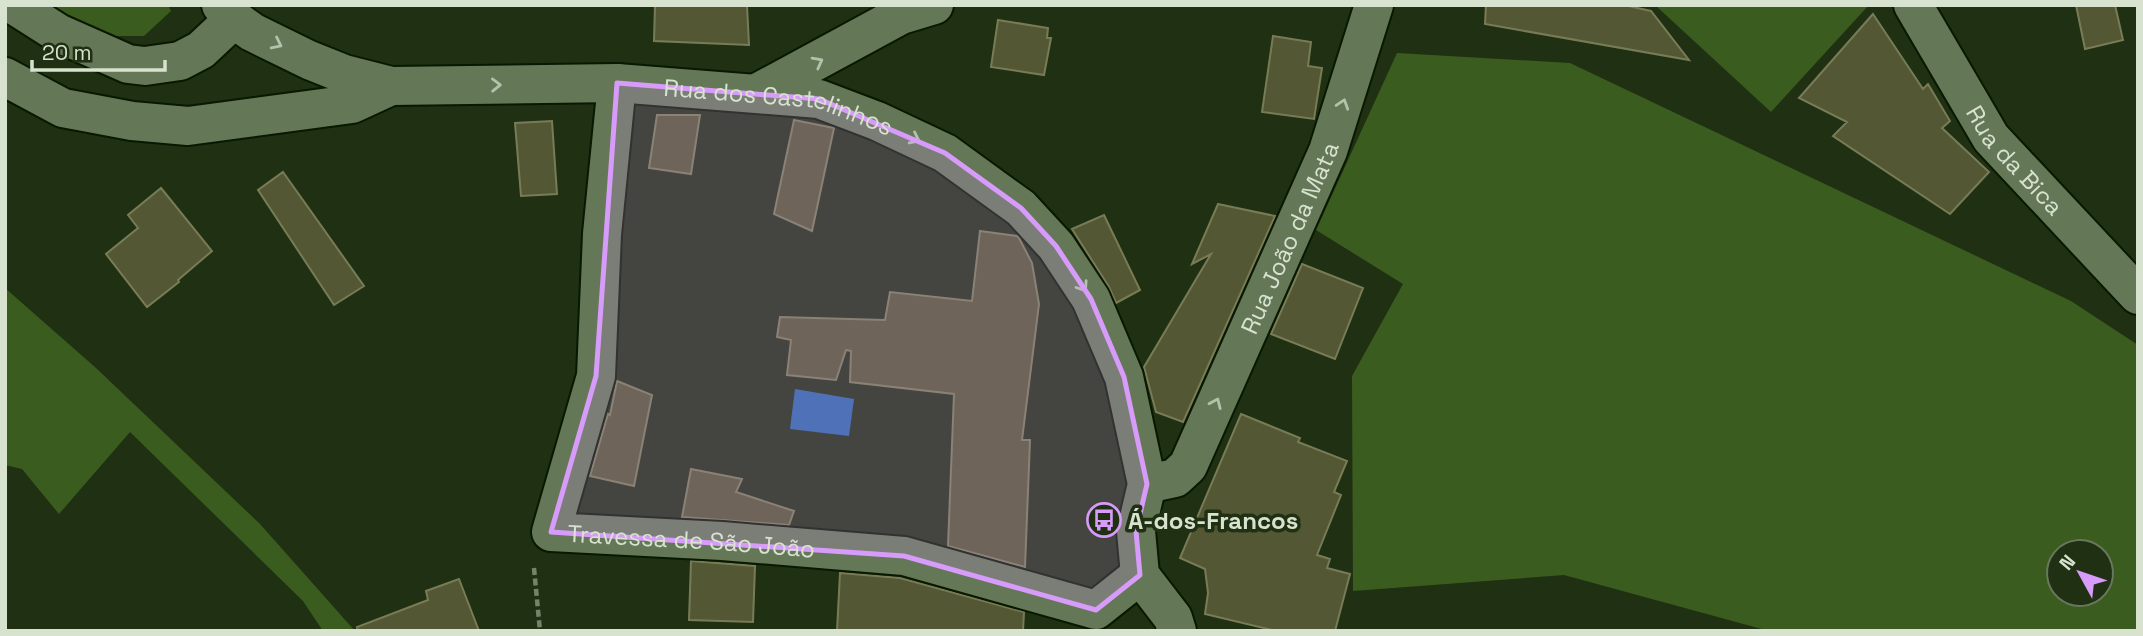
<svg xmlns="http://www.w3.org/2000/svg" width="2143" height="636" font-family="'Space Grotesk',sans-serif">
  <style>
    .green { fill: #3b5c1f; fill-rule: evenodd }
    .water { fill: #2c67a8 }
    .building { fill: #545733; stroke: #787c56; stroke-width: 2 }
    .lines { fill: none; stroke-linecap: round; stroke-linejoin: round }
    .minor-casing { stroke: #091800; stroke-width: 42 }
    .tertiary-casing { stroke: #091800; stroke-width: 42 }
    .path { stroke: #75836a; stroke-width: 4.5; stroke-dasharray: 7 3.5; stroke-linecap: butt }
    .minor { stroke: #647756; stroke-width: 38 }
    .tertiary { stroke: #647756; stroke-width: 38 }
    .oneway { stroke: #b4c2ab }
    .marked { fill: #d79bf9; fill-opacity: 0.2; stroke: #d79bf9; stroke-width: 5; stroke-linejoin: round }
    .labels { text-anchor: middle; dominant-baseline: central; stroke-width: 7; stroke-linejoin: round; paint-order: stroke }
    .street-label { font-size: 24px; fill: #d7e2cf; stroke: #203013 }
    .poi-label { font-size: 24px; font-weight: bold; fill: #d7e2cf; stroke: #203013; text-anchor: start }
  </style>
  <rect width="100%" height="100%" fill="#203013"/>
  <path class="green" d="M40,5H168L171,11L144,36H105Z
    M1655,5H1867L1868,6L1771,112Z
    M1397,53L1570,63L2071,301L2138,345V631H1769L1564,575L1353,591L1352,376L1403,284L1316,230ZM2101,552V594H2059V552Z
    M5,288L96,368L260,524L355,631H323L303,601L130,432L59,514L22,469L5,465Z"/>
  <path class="water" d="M795,389L854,399L849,436L790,429Z"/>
  <path class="building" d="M655,5H747L749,45L654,41Z
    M1486,5H1624L1651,11L1689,60L1485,24Z
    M2076,5H2115L2123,40L2085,49Z
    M1873,14L1923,89L1928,84L1950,121L1942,128L1989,172L1950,214L1833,136L1847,122L1799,98Z
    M998,20L1048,28L1047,38H1051L1044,75L991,67Z
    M1273,36L1311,42L1308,66L1322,68L1314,119L1262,112Z
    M657,115H700L691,174L649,168Z
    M794,120L834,128L812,231L774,214Z
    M552,121L557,194L521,196L515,123Z
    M283,172L364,286L334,305L258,190Z
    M161,188L212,251L178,280L179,282L147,307L106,254L138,228L128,215Z
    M1218,204L1275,216L1183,422L1156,412L1144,367L1211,254L1192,264Z
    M1104,215L1140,290L1116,303L1109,287L1072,229Z
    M980,231L1017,236L1019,238L1032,263L1039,304L1022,440H1030L1025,567L948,546L954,394L850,382L851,351L846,350L836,380L787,375L791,340L777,337L780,317L885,320L890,292L972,301Z
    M1302,264L1363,288L1335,359L1271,334Z
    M617,381L652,395L634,486L590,476L608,414L610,415Z
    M1241,414L1300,438L1298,442L1347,461L1334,492L1341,495L1317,555L1330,559L1327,568L1350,574L1335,631H1276L1205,614L1208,593L1205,569L1180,558Z
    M691,469L742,479L736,492L794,511L789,525L682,517Z
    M691,561L755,566L753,622L689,620Z
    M840,573L900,578L1024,612L1023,631H837Z
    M459,579L479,631H358L357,627L428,600L426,591Z"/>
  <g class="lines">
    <g class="minor-casing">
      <g id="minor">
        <path d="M14,5L58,33L128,64L145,66L180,61L201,50L234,19"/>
        <path id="s1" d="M1913,5L1991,138L2138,295"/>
        <path d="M5,77L63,108L132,121L188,126L352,104L391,86"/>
        <path id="s2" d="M617,83L602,234L596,376L551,532L722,541L904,556L1096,610L1140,575"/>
      </g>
    </g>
    <g class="tertiary-casing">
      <g id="tertiary">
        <path id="s3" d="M221,5L234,19L252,32L309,60L344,74L391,86L617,83L819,99L877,121L945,153L1021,208L1056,246L1091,299L1124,377L1147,484L1136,531L1140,575L1173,618L1177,631"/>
        <path d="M757,93L901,15L934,5"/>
        <path id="s4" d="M1147,484L1175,478L1188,466L1328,151L1374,5"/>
      </g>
    </g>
    <path class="path" d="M534,568L540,631"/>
    <use href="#minor" class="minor"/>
    <use href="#tertiary" class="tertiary"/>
  </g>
  <defs><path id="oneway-chevron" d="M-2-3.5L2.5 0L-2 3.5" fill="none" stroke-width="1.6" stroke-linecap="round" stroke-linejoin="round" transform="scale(1.75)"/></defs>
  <g class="oneway">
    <use href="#oneway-chevron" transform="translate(277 44) rotate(26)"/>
    <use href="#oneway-chevron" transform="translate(818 62) rotate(-28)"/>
    <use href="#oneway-chevron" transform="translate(496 85) rotate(-1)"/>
    <use href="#oneway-chevron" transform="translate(1343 104) rotate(-72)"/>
    <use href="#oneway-chevron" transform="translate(915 139) rotate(26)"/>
    <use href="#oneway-chevron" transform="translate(1083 287) rotate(56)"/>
    <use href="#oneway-chevron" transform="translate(1216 403) rotate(-66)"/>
  </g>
  <path class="marked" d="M617,83L819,99L945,153L1021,208L1056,246L1091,299L1124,377L1147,484L1136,531L1140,575L1096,610L904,556L551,532L596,376Z"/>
  <defs>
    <g id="bus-ring" transform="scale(1.75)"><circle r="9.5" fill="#203013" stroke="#d79bf9" stroke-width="1.5"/><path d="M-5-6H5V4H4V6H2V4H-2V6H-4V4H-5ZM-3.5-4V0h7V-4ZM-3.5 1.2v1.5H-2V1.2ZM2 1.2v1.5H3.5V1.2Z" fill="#d79bf9"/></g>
  </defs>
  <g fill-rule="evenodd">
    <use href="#bus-ring" x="1104" y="520"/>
  </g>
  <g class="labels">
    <g class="street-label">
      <text stroke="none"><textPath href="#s3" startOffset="581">Rua dos Castelinhos</textPath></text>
      <text stroke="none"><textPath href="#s1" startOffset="186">Rua da Bica</textPath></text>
      <text stroke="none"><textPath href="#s4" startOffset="296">Rua João da Mata</textPath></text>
      <text stroke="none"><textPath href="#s2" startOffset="597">Travessa de São João</textPath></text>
    </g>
    <g class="poi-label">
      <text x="1128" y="520">Á-dos-Francos</text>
    </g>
  </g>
  <rect width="2143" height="636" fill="none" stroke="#d7e2cf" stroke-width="14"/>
  <g transform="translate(2080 573) rotate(310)"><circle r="33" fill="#203013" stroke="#69775e" stroke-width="2"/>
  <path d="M0-5L12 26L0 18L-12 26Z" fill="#d79bf9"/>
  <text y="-10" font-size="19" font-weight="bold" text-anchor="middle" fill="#d7e2cf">N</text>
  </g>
  <path d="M32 60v10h133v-10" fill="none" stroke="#d7e2cf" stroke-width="3.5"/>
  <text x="42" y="60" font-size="21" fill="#d7e2cf" stroke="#203013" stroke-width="5" paint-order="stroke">20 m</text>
</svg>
